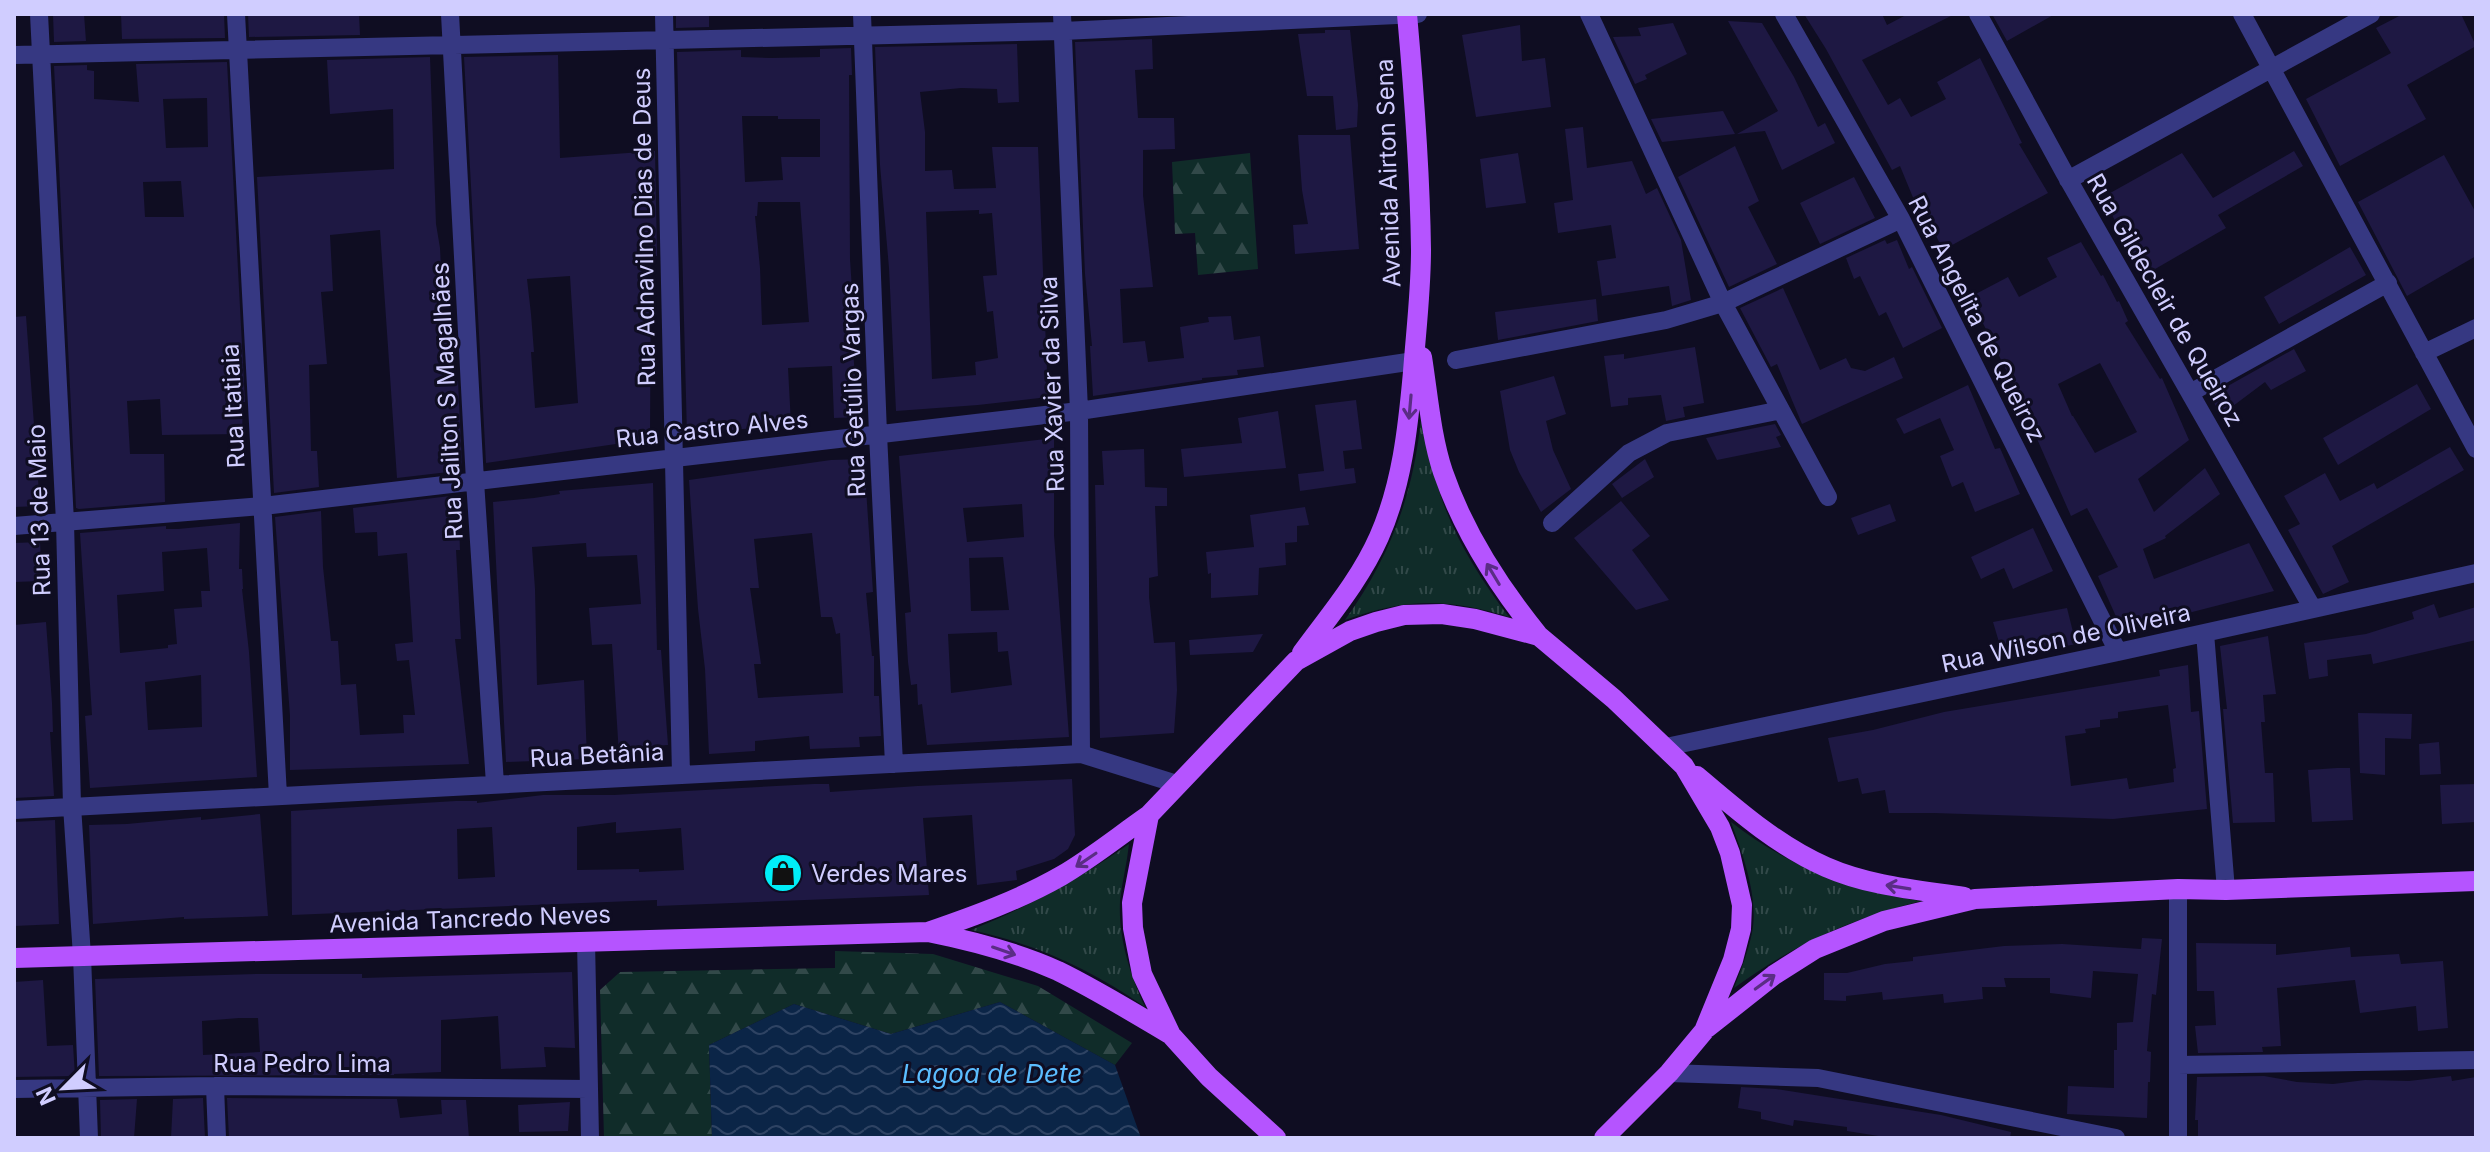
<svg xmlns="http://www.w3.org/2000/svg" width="2490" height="1152" font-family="Inter,sans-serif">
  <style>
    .grass { fill: url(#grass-tufts) }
    .forest { fill: url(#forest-firs) }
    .water { fill: url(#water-waves) }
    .building { fill: #1e1843; fill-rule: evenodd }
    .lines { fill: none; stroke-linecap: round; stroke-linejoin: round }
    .street { stroke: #363882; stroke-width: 18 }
    .primary { stroke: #b554ff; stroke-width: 20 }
    .oneway { stroke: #5a2d85 }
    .labels { text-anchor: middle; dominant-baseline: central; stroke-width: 6; stroke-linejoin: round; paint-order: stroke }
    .street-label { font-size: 24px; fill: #d0cdff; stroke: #0f0d22 }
    .poi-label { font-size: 24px; fill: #d0cdff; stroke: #0f0d22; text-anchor: start }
    .water-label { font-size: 26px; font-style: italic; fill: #5bbdff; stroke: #0f0d22 }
  </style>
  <defs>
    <pattern id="grass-tufts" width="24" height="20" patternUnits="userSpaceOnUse" patternTransform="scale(2)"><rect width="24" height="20" fill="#102c29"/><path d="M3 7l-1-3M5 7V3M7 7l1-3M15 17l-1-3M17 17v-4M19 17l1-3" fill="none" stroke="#324949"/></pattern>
    <pattern id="forest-firs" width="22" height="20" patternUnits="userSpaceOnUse" patternTransform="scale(2)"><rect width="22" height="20" fill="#102c29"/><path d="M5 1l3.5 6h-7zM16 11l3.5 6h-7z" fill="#324949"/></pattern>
    <pattern id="water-waves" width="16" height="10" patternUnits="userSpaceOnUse" patternTransform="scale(2)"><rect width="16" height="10" fill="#0b2547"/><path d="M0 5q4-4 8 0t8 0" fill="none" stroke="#2e4363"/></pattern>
  </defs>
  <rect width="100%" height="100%" fill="#0f0d22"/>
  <path class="grass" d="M1421,419C1426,439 1430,460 1436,480C1449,530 1478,576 1509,617C1447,598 1407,598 1345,620C1390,557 1413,496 1421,419Z
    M1731,822C1788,866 1849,891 1921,901C1852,918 1791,946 1734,988C1741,970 1748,952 1752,933C1759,898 1743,855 1731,822Z
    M1129,844C1127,863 1122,882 1120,901C1118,937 1130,975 1145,1007C1091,969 1036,944 971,930C1028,907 1079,879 1129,844Z"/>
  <path class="forest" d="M1250,153L1258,269L1198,275L1195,233L1175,234L1172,162Z
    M835,951L933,954L1038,986L1132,1043L1115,1065L1000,1002L891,1034L794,1004L709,1045L712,1138H604L600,990L620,972L835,968Z"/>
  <path class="water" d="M1000,1002L1115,1065L1141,1138H712L709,1045L794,1004L891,1034Z"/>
  <path class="building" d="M53,14H84L86,41L54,42Z
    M121,14H224L225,38L122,39Z
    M248,14H359L360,35L249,37Z
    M676,14H709V27L676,28Z
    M1804,14H1882L1887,25L1908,14H1955L1862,60L1888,105L1900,98L1911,117L1946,99L1937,82L1980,58L2022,143L2019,144L2048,193L1943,250L1923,209L1919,212L1900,166L1892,170L1826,49Z
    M1992,14H2055L2007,41Z
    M2403,14H2461L2476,46L2407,85L2426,119L2340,166L2306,99L2391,53L2376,28Z
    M1728,21L1762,23L1794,77L1818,127L1825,123L1835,143L1782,170L1765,131L1737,134L1778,111Z
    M1673,23L1687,54L1645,75L1647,79L1635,84L1613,37L1641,36L1638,28Z
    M1520,25L1522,61L1545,58L1551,107L1476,117L1462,35Z
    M1325,30H1350L1358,105L1357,127L1336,130L1333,96H1307L1298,34L1325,33Z
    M1152,39L1153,69L1135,70L1138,118H1174L1175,149L1143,150V195L1153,287L1120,289L1123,343L1145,341L1148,362L1184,358L1180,327L1209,322L1208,317L1231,316L1234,340L1260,336L1264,367L1237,370L1238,375L1202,378V380L1093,396L1090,346H1092L1085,274L1075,42Z
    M1017,44L1019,102L998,103L997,89L961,88L920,92L925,132V171L952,170L954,189L996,188L992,147H1038L1048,397L978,405L896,411L889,268L880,165L875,47ZM979,210V214L992,213L997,275L983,276L987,312L993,311L998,358L975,362L976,375L932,379L926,212Z
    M851,48L852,75H849L850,259L855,336H852L858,417L834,418L832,366L788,368L791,424L687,435L677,52L741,50V57L771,58L820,57V49ZM742,116H778V119H820V157H781L783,180L745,182ZM758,202H800L809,322L762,325L760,268L755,216H757Z
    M558,55L560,158L655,151L657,256H651L650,439L486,463L464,57ZM570,276L578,403L535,408L531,352H534L531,314L527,279Z
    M430,57L436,224L440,248L443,308L451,382L458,381L462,466L457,467V471L397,478L380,230L330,235L333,291L321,292L327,364L309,365L311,451H317L319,487L274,493L257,177L394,169L393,109L330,114L327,60Z
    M227,62L245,402H243L242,434L162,435L160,399L127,401L130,454H164L165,502L79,509L76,508L54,66L87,65V70L94,71V99L139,102L136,64ZM207,98L208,147L166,148L163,99ZM181,181L184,217H145L143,182Z
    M1723,111L1735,134L1662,142L1651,119Z
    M1583,127L1587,168L1632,161L1646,194L1657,188L1681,240L1691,300L1672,306L1669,286L1602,296L1597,261L1616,258L1611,225L1558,233L1554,203L1573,200L1565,129Z
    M1298,135H1350L1359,249L1295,254L1293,225L1308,224L1302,190Z
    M1735,146L1759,201L1748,207L1777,264L1729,287L1678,177Z
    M2294,151L2303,166L2218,215L2226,228L2143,276L2103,197L2182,153L2213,198Z
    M1518,153L1526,203L1486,208L1480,159Z
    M2444,155L2476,213V256L2407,296L2358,202Z
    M1854,177L1875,218L1820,244L1800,203Z
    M1885,240L1887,244L1897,240L1909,269L1912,267L1942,328L1903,348L1886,312L1879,316L1860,276L1854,279L1846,258Z
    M2081,242L2101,276L2103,275L2117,302L2119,301L2128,321L2125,323L2160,379L2162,378L2189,440L2138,479L2154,512L2205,468L2220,494L2165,536L2166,538L2143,549L2154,579L2249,543L2274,591L2122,630L2098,576L2118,567L2087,508L2071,516L2012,382L1970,297L2008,277L2019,297L2057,277L2047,258ZM2100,363L2137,432L2095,453L2073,416H2072L2058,384Z
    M2350,247L2366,275L2279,324L2264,297Z
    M1783,288L1820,370L1846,358L1851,368L1865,371L1894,357L1903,378L1802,424L1777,364L1771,367L1740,308Z
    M1596,299L1598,321L1498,340L1495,312Z
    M26,316L40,506L14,507V317Z
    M1695,347L1704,403L1683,407L1685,417L1666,421L1661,395L1628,398V405L1611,407L1604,356L1624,354V359Z
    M2294,349L2306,371L2271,390L2265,382L2221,415L2210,396Z
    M1554,376L1566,414L1546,421L1553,450L1571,489L1541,512L1519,472L1510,450L1500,391Z
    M2417,384L2431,409L2338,465L2323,438Z
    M1968,385L1995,449L2000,448L2020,494L1975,512L1963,482L1952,487L1940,456L1954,450L1940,418L1904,434L1896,419Z
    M1356,400L1362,449L1343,451L1345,469L1354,468L1356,483L1300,491L1298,474L1324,471L1315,405Z
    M1278,411L1286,468L1184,477L1181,449L1242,443L1238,418Z
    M1775,424L1781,435L1776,437L1781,447L1717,460L1706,438Z
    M1054,438V535L1069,737L927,745L922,704L918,705L917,684L911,685L908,662L905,613L911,612L899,456ZM1022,504L1024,537L967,542L963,508ZM1003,557L1009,610L971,611L969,558ZM997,632L998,652L1008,651L1012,685L951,693L948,634Z
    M2450,447L2464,470L2332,546L2349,582L2323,594L2288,530L2300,524L2284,496L2325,473L2340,501L2374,483L2377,489Z
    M1144,449L1145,487L1167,488V506H1155L1158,576L1149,578V597L1154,643L1175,642L1177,690L1174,733L1100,738L1095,485H1104L1102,451Z
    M864,459L873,592L866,593L872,656H874V696H879L881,736L859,737L860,747L810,749L809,736L755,741V751L709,754L705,669L698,609L689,480L831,460ZM812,533L821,617H832L836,634L840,633L843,693L758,698L754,664H761L750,588H759L754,539Z
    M1645,459L1654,477L1622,498L1612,484Z
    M653,483L657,650H661L668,745L637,747L638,755H619L612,644L592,645L589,608L641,604L637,555L587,557L586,543L532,547L535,589L537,685L584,680L587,759L506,762L493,502L534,498L560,494L559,491Z
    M458,495L460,550H456L461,639H455L469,764L290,770V716L275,517L321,511L323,567L331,641H338L341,685L356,684L360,735L404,733L403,715H415L409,660L397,661L395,644L413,642L407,553L378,556L377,532L355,533L353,508Z
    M1621,501L1650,536L1632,550L1669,600L1636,610L1574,538Z
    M1890,504L1896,521L1858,535L1851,518Z
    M1305,507L1309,525L1297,526V542L1285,543L1286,565L1259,568L1258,595L1211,598V573L1208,574L1206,552L1254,547L1250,515Z
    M240,523L239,569H242L243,589H242L249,652L257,777L90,788L85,716L92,715L80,533L166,526V529H178ZM207,548L210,591H201L202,607L174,609L177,644L168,645V648L120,653L117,595L164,591L162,552ZM201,675L202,727L148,730L145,682Z
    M2033,528L2053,571L2013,589L2004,568L1981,579L1971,557Z
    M40,542L42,581L14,582V543Z
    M2434,604L2439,618L2476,607V640L2373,664L2371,654L2327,660L2328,676L2309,679L2304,643L2366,634L2414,619L2412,612Z
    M2067,608L2076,644L2004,659L1993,622Z
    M46,622L52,703L53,732H50L54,796L14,798V625Z
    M1263,634L1253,652L1190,655L1189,640Z
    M2268,636L2276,694L2263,695L2265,722H2261L2265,773H2273L2275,822L2233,823L2223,709H2227L2220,646Z
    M2188,665L2191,712L2199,711L2207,809L2113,819L1934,813H1889L1885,790L1862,794L1858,778L1838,782L1828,738L1873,730L1944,712L2160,676L2159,670ZM2168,705L2176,768L2173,769L2174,782L2129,789L2127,778L2071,786L2065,736L2086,733L2085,729L2100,727V720L2118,718V712Z
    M2358,713L2412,714L2411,739L2385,738V775L2360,773Z
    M2439,742L2441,774L2420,775L2419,744Z
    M2337,768H2350L2353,820L2312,822L2308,770Z
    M1072,779L1075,835L1068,849L1054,859L1016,871L1017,880L977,885L972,815L923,818L929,895L657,906V900L292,915L291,811L456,801H477V803L543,795H614L814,784H829L830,792L918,786ZM616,822V833L681,828L684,870L639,872V869L577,870V827ZM492,827L495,877L458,879L457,829Z
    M2476,784V822L2442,824L2440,785Z
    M260,814L268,916L184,919V917L93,924L89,825L127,824L201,817V820Z
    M55,820L59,924L14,926V822Z
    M2142,938L2162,939L2156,995L2152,994L2147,1051L2151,1052L2150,1082H2148L2147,1118L2067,1114L2068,1086L2114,1088V1050H2117V1023L2133,1022L2138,974L2093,971L2091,998L2050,993V978H2004L2006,987H1982L1983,999L1944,1003L1943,994L1883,1000L1882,992L1846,996V1001L1824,1000V973H1847L1885,964L1913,961V957L2004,946L2062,944L2141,949Z
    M2196,943L2276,944V955L2350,947L2351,957L2399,954L2401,964L2443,961L2448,1028L2418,1031L2416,1006L2360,1013L2355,980L2277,988L2281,1046L2262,1047L2263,1052L2198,1053L2195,1026L2216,1025L2214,991H2197Z
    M572,972L575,1048L544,1047L546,1067L501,1069L498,1016L441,1020V1072L394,1074V1075L99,1076L95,979L257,974H362V978ZM239,1018H258L260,1052L203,1055L202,1021Z
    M43,980L47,1046L73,1045L75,1076L14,1077V982Z
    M2264,1076L2297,1082L2333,1084L2365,1080L2409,1081L2451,1076L2452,1081L2476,1077V1138H2198V1120H2195L2197,1077Z
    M1741,1087L1776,1089L1941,1115L2011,1132L2010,1138H1891L1847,1131V1127L1794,1120L1793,1126L1761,1119V1112L1738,1108Z
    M203,1098L205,1138H171L173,1099Z
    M227,1098L397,1099L400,1118L442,1114L441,1100H466L469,1138H229Z
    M137,1099L134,1138H101L100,1100Z
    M570,1102L568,1131L519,1132L518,1105Z"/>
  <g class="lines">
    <path class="street" d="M39,14L65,522L72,806L82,956L89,1138
      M236,14L278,796
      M450,14L475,481L495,784
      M664,14L681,775
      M862,14L878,434L894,764
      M1062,14L1079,411L1081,754
      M1589,14L1723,303L1828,497
      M1784,14L1901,219L2118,652
      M1978,14L2064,172L2313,609
      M2242,14L2476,449
      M14,55L1063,31L1418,14
      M2068,180L2371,14
      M2424,353L2476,328
      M1456,360L1666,320L1723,303L1901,219
      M2190,393L2388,283
      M1552,523L1629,453L1667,433L1781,410
      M14,526L263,506L1079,411L1414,361
      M2205,633L2226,890
      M1666,747L2118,652L2476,573
      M14,810L1081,754L1177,784
      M2178,889V1138
      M586,941L590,1138
      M2178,1065L2476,1060
      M1669,1073L1818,1078L2116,1138
      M215,1086L217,1138
      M14,1089L215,1086L589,1089"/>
    <path class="primary" d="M1422,357C1428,395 1431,436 1443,472C1464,533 1499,587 1539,636
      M1302,653C1329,616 1360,580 1379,537C1402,485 1408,428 1413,372C1416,331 1421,291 1421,250C1420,172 1414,92 1407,14
      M1697,776C1737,810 1778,846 1826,867C1869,886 1918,890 1964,897
      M928,932C974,916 1019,900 1061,876C1092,858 1120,835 1149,815
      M14,958L928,932C973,941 1016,952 1058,971C1097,990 1134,1013 1171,1035
      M1707,1028L1774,975L1815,949L1884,921L1975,899L2178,889L2226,890L2476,881
      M1276,1138L1209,1077L1171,1035L1142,974L1133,928L1132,903L1149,815L1296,661L1350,631L1376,622L1404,615L1442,614L1475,619L1539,636L1614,699L1684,766L1720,827L1730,853L1742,905L1741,929L1733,960L1704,1031L1669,1073L1604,1138"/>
  </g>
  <defs><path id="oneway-shaft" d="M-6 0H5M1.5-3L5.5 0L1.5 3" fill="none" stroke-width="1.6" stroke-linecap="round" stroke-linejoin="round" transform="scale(2)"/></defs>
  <g class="oneway">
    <use href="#oneway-shaft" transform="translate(1410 407) rotate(95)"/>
    <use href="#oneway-shaft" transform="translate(1493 574) rotate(-121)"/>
    <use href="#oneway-shaft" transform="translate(1086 860) rotate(146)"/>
    <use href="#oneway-shaft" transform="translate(1898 887) rotate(-171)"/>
    <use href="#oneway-shaft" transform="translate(1004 951) rotate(19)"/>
    <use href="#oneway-shaft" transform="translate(1765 982) rotate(-36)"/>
  </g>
  <defs>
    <g id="shop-disc" transform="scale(2)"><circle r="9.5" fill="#00eef8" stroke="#0f0d22"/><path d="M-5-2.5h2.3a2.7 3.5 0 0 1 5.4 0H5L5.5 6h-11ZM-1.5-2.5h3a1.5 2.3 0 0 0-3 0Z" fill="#111"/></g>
  </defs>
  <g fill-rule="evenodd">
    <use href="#shop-disc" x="783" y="873"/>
  </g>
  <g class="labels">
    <g class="street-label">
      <text transform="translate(1388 173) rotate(-92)">Avenida Airton Sena</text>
      <text transform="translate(644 227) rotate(-91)">Rua Adnavilno Dias de Deus</text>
      <text transform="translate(2165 300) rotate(60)">Rua Gildecleir de Queiroz</text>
      <text transform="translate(1977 319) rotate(63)">Rua Angelita de Queiroz</text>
      <text transform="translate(1052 384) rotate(-92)">Rua Xavier da Silva</text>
      <text transform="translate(853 390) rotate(-92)">Rua Getúlio Vargas</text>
      <text transform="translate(447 401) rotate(-93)">Rua Jailton S Magalhães</text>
      <text transform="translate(233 406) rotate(-93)">Rua Itatiaia</text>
      <text transform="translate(712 429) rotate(-6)">Rua Castro Alves</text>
      <text transform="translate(39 510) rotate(-92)">Rua 13 de Maio</text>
      <text transform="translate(2066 638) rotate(-12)">Rua Wilson de Oliveira</text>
      <text transform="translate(597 755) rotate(-3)">Rua Betânia</text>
      <text transform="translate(470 919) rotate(-2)">Avenida Tancredo Neves</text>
      <text x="302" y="1063">Rua Pedro Lima</text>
    </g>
    <g class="poi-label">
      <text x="811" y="873">Verdes Mares</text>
    </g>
    <g class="water-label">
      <text x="992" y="1073">Lagoa de Dete</text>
    </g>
  </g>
  <rect width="2490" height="1152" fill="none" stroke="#d0cdff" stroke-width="32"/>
  <g transform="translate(64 1088) rotate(246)" stroke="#0f0d22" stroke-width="6" paint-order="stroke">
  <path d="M0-6L14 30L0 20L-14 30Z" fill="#d0cdff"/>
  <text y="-12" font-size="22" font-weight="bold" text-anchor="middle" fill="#d0cdff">N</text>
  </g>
</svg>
